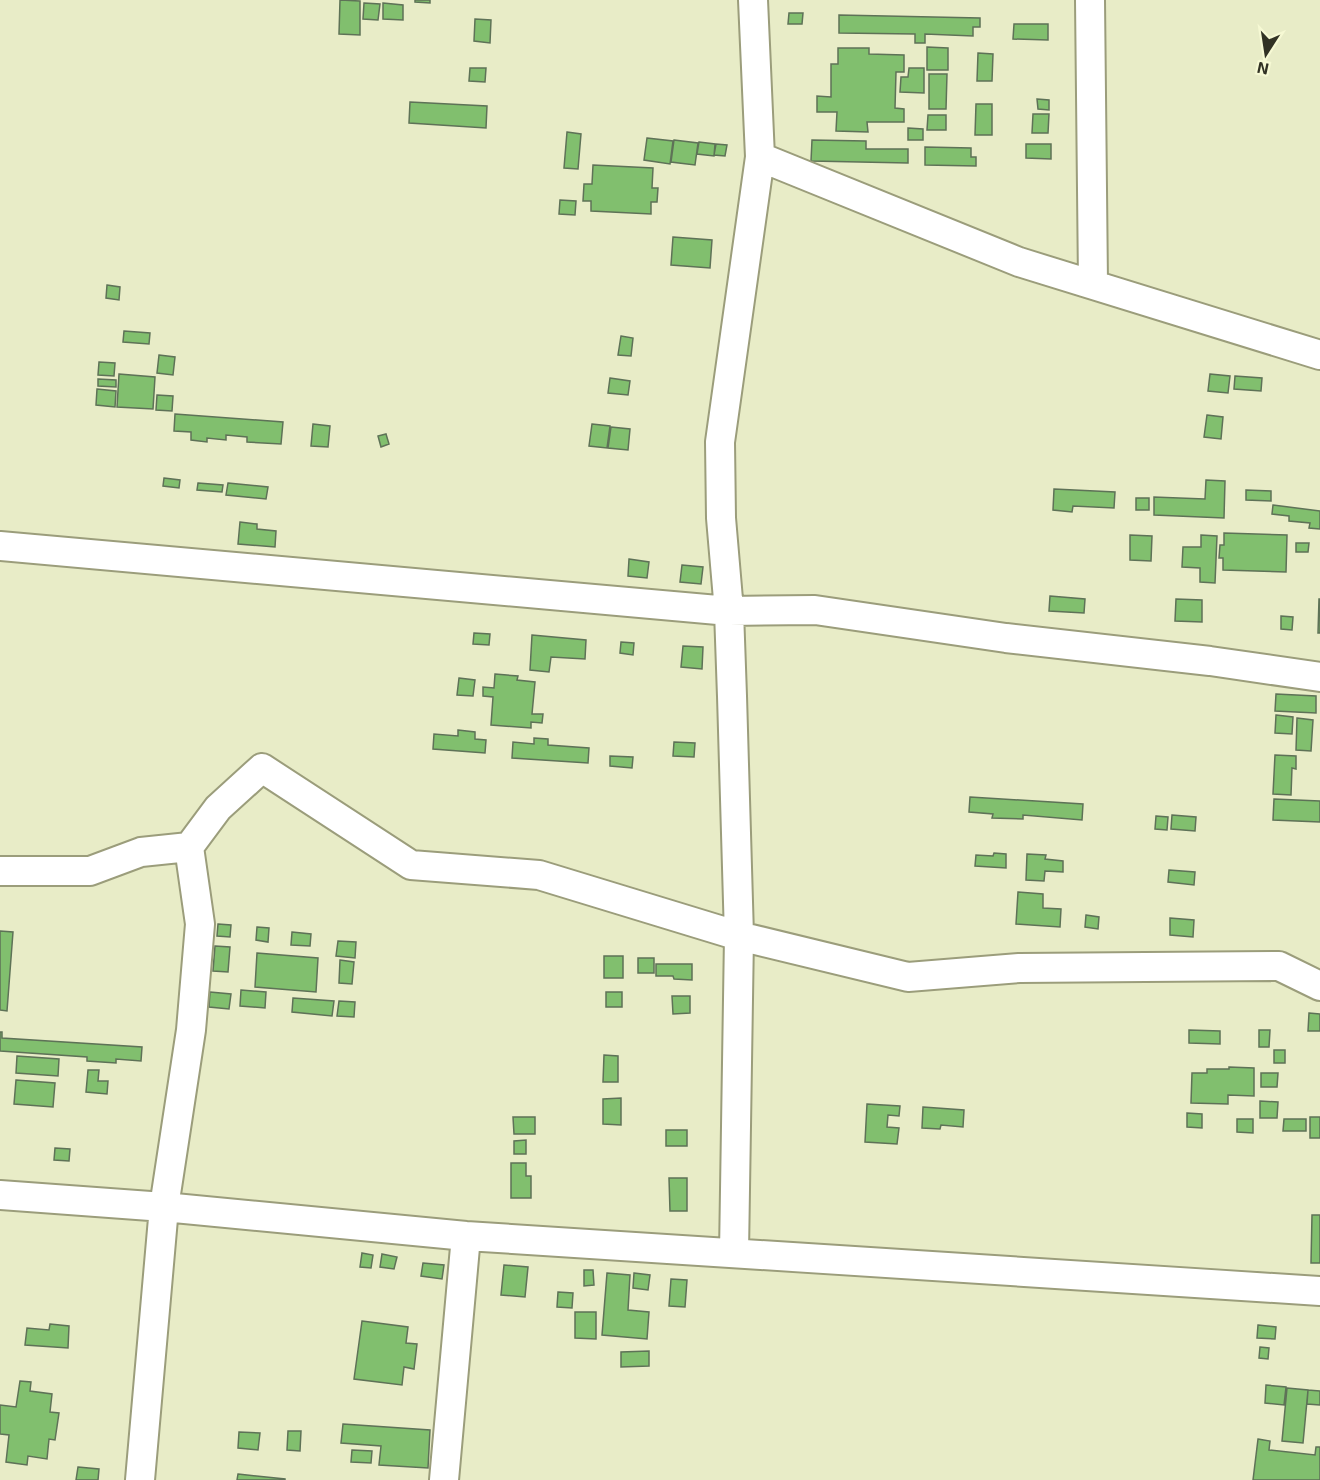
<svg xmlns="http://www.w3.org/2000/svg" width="1320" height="1480" font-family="'Exo 2',sans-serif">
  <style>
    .building { fill: #81bf6e; stroke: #5e7257; stroke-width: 1.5 }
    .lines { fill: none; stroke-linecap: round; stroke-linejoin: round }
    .minor-casing { stroke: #9b9d7b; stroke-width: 32 }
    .minor { stroke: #fff; stroke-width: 28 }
  </style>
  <rect width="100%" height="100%" fill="#e8ecc7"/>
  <path class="building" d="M340,0L360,1V35L339,34Z
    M415,0H430V3L415,2Z
    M364,3L380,4L378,20L363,19Z
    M383,3L403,5V20L383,19Z
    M789,13H803L802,24H788Z
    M839,15L980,18V27H973V36L925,34V43H915V34L839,33Z
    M475,19L491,20L490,43L474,41Z
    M1014,24H1048V40L1013,39Z
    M927,47L948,48V70H927Z
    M838,48H869V54L904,55V72H896L895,108L904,109V122H867L868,132L836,131L837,112H817V96L831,97V64H838Z
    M978,53L993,54L992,81H977Z
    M470,68H486L485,82L469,81Z
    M909,68H924V93L900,92L901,77H908Z
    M929,74H947L946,109H929Z
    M1037,99L1049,100V110L1038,109Z
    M410,102L487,106L486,128L409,123Z
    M976,104H992V135H975Z
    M1033,114H1049L1048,133H1032Z
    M928,115H946V130H927Z
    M908,128L923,129V140H908Z
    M567,132L581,134L578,169L564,168Z
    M647,138L673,141L670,164L644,160Z
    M674,140L698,143L695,165L671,162Z
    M812,140L866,141V149H908V163L811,161Z
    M699,142L715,144L714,156L697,154Z
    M716,144L727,145L725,156L714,155Z
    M1026,144H1051V159L1026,158Z
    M925,147L971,148V157H976V166L925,165Z
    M593,165L653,168L652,188H658L657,202H651V214L591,211V201H583L584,184H592Z
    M560,200L576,201L575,215L559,214Z
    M673,237L712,240L710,268L671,265Z
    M107,285L120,287L119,300L106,298Z
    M124,331L150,333L149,344L123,342Z
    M621,336L633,338L631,356L618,355Z
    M159,355L175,357L173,375L157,373Z
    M99,362L115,363L114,376L98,375Z
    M119,374L155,377L153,409L117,407Z
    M1210,374L1230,376L1228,393L1208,391Z
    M1235,376L1262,378L1261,391L1234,389Z
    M610,378L630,381L628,395L608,393Z
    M98,379L116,380V387L98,386Z
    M97,389L116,391L115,407L96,405Z
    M157,395L173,396L172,411L156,410Z
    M175,414L283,422L281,444L247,442V437L226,435V440L207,438V442L191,440V432L174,431Z
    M1207,415L1223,417L1221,439L1204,437Z
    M313,424L330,426L328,447L311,446Z
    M592,424L610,426L607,448L589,446Z
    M611,427L630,429L628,450L608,448Z
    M386,434L389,444L381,447L378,436Z
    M164,478L180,480L179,488L163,486Z
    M1206,480L1225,481L1224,518L1154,515V497L1205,499Z
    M198,483L223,485L222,492L197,490Z
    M228,483L268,487L266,499L226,495Z
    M1054,489L1115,492L1114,508L1073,506L1072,512L1053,510Z
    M1246,490L1271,491V501L1246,500Z
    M1136,498H1149V510H1136Z
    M1273,505L1320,511V529L1309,528L1310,523L1289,521V516L1272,514Z
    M240,522L257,524V529L276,531L275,547L238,544Z
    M1224,533L1287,535L1286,572L1223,570V558H1219L1220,545H1224Z
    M1130,535L1152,536L1151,561L1130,560Z
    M1201,535L1217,536L1215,583L1200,582V568L1182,567L1183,547H1201Z
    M1296,543H1309L1308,552H1296Z
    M629,559L649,562L647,578L628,576Z
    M682,565L703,567L701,584L680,582Z
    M1050,596L1085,599L1084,613L1049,611Z
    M1176,599L1202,600V622L1175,621Z
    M1319,599H1320V633H1318Z
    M1281,616L1293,617L1292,630L1281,629Z
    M474,633L490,634L489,645L473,644Z
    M532,635L586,640L585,659L551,657L549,672L530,670Z
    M621,642L634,643L633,655L620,653Z
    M683,646L703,647L702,669L681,667Z
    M495,674L518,676L517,680L535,682L532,714H543L542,723L531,722V728L491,725L493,697L483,696V687L494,688Z
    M459,678L475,680L473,696L457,695Z
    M1276,694L1316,696V713L1275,711Z
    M1276,715L1293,717L1292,734L1275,733Z
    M1297,718L1313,720L1311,751L1296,750Z
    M458,730L475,732V739L486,740L485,753L433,749L434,734L458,736Z
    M534,738L548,739V745L589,748L588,763L512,758L513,742L534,744Z
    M674,742L695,743L694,757L673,756Z
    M1275,755L1296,756V769L1292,768L1291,795L1273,794Z
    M610,756L633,757L632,768L610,766Z
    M970,797L1083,804L1082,820L1023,815V819L992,818L993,814L969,812Z
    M1274,799L1320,801V822L1273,820Z
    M1172,815L1196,817L1195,831L1171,829Z
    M1156,816L1168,817L1167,830L1155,829Z
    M994,853L1006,854V868L975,866L976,855L993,856Z
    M1027,854L1046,855L1045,859L1063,861V872L1045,871L1044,881L1026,880Z
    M1169,870L1195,872L1194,885L1168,882Z
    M1018,892L1043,894V908L1061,909L1060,927L1016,924Z
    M1086,915L1099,917L1098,929L1085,927Z
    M1170,918L1194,920L1193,937L1170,935Z
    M218,924L231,925L230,937L217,936Z
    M257,927L269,928L268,942L256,940Z
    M0,931L13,932L7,1011L0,1010Z
    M292,932L311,934L310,946L291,945Z
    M338,941L356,942L355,958L336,956Z
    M215,946L230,947L228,972L213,971Z
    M257,953L318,958L316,992L255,987Z
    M604,956H623V978H604Z
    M638,958H654V973H638Z
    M340,960L354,962L352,984L339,983Z
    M656,964H692V980L674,979L673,976H656Z
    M241,990L266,992L265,1008L240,1006Z
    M210,992L231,994L229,1009L209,1007Z
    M606,992H622V1007H606Z
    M672,996H690V1013L673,1014Z
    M293,998L334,1001L332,1016L292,1012Z
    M339,1001L355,1002L354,1017L337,1016Z
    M1309,1013L1320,1014V1031H1308Z
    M1189,1030L1220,1031V1044L1189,1043Z
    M1259,1030H1270L1269,1047H1259Z
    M0,1032H2V1038L142,1047L141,1061L116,1059V1063L87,1061V1057L0,1051Z
    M1274,1050H1285V1063H1274Z
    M604,1055L618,1056V1082H603Z
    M17,1056L59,1059L58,1076L16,1073Z
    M1229,1067L1254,1068V1096L1228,1095V1104L1191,1103L1192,1073H1207V1069H1229Z
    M88,1070H99L98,1081H108L107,1094L86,1092Z
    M1261,1073H1278L1277,1087H1261Z
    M16,1080L55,1083L53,1107L14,1104Z
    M621,1098V1125L603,1124V1099Z
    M1260,1101L1278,1102L1277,1118H1260Z
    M867,1104L900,1106L899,1116L888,1115L887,1127L899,1128L897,1144L865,1142Z
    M923,1107L964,1110L963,1127L941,1125L940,1129L922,1128Z
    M1187,1113L1202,1114V1128L1187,1127Z
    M513,1117H535V1134H514Z
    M1310,1117H1320V1138H1310Z
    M1237,1119H1253V1133L1237,1132Z
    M1284,1119H1306V1131H1283Z
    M666,1130H687V1146H666Z
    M526,1140V1154H514V1141Z
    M55,1148L70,1149L69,1161L54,1160Z
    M511,1163H526V1176H531V1198H511Z
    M669,1178H687V1211H670Z
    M1312,1215H1320V1263H1311Z
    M362,1253L373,1255L371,1268L360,1267Z
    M382,1254L397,1257L394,1269L380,1267Z
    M423,1263L444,1265L442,1279L421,1276Z
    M504,1265L528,1267L525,1297L501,1295Z
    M584,1270H593L594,1285L584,1286Z
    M607,1273L630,1275L628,1310L649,1312L647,1339L602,1335Z
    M634,1273L650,1275L648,1290L633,1288Z
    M671,1279L687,1280L685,1307L669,1306Z
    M558,1292L573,1293L572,1308L557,1307Z
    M575,1312H596V1339L575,1338Z
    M362,1321L408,1327L406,1343L417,1344L414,1369L404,1367L402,1385L354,1379Z
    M50,1324L69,1326L68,1348L25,1345L27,1328L49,1330Z
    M1258,1325L1276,1327L1275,1339L1257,1338Z
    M1260,1347L1269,1348L1268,1359L1259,1358Z
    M649,1351V1366L621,1367V1352Z
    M20,1381L31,1382L30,1391L52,1394L50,1412L59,1413L55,1440L49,1439L47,1459L28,1456L27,1465L6,1462L9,1435L0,1434V1405L16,1407Z
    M1266,1385L1286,1387L1284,1405L1265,1403Z
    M1287,1388L1308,1390L1303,1443L1282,1441Z
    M1308,1390L1320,1391V1405L1307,1404Z
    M343,1424L430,1430L428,1468L379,1465L381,1446L341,1443Z
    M288,1431H301L300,1451L287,1450Z
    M239,1432L260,1433L258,1450L238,1448Z
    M1258,1439L1270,1441L1269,1450L1315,1455L1316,1447H1320V1480H1253Z
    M352,1450L372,1451L371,1463L351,1462Z
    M78,1467L99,1469L98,1480H76Z
    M238,1474L285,1479V1480H237Z"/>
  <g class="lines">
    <g class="minor-casing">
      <path id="minor" d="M1090,0L1093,284
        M760,157L1019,262L1320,355
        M0,546L729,611L815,610L1006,638L1210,661L1320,677
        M0,871H90L141,852L189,847
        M0,1195L164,1207L466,1236L1320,1291
        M734,1253L739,936L732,696L729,611L721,518L720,442L760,157L753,0
        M140,1480L164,1207L191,1030L200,924L189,847L218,808L262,768L411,865L539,875L739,936L908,977L1019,968L1279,966L1320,986
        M444,1480L466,1236"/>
    </g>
    <use href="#minor" class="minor"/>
  </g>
  <g transform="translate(1266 54) rotate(192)" stroke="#f6f9d4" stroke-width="4.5" paint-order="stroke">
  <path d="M0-4.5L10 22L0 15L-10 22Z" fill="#313224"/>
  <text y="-9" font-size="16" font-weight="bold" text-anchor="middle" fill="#313224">N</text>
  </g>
</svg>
